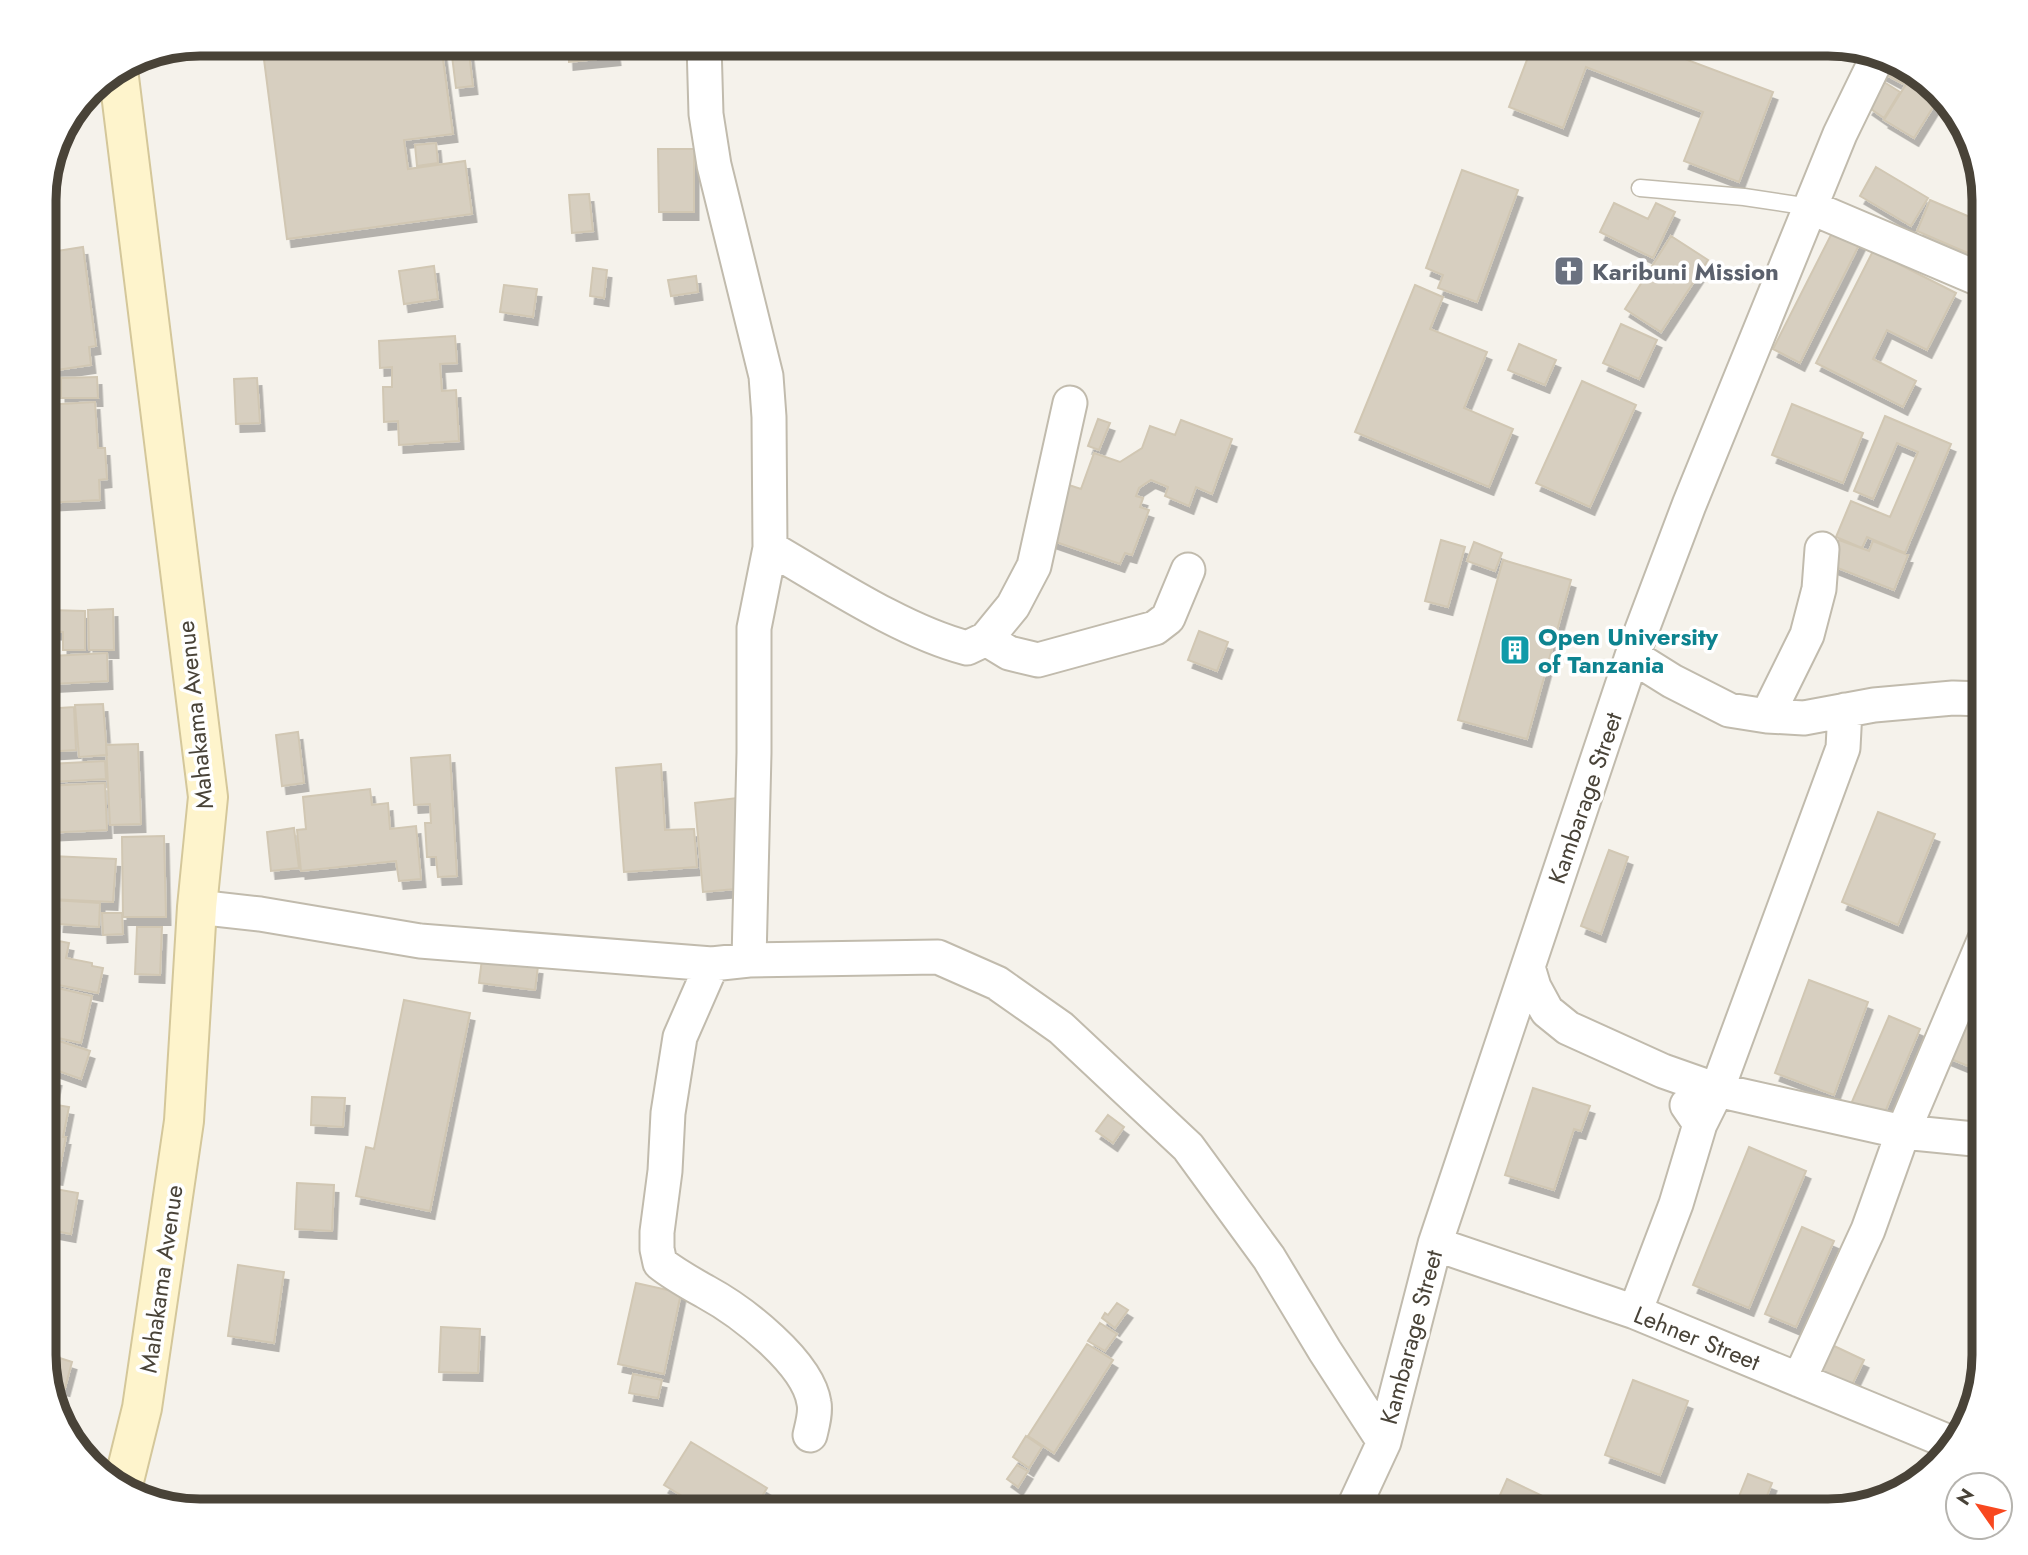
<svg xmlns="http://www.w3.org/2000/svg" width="2028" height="1555" font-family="Jost,sans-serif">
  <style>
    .building { fill: #d7cfc0; stroke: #d1c7b3; stroke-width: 2; filter: url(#shadow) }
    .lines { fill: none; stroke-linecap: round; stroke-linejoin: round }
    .lane-casing { stroke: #c1bbad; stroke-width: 19 }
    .street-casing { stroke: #c1bbad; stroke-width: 37 }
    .secondary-casing { stroke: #d4c79a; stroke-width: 42 }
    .lane { stroke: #fff; stroke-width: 16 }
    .street { stroke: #fff; stroke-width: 33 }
    .secondary { stroke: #fef4cc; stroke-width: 38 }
    .labels { text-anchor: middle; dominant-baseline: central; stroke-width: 7; stroke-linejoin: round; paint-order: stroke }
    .worship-label { font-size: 24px; font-weight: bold; fill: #5b616d; stroke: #fff; text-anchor: start }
    .culture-label { font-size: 24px; font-weight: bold; fill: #0d838f; stroke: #fff; text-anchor: start }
    .street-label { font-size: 24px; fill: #494338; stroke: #fff }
    .rim { fill: none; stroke: #494338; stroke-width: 9 }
  </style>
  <defs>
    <filter id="shadow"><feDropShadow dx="4.5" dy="8" stdDeviation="0" flood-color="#0004"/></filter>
  </defs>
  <rect width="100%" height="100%" fill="#f5f2eb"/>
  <path class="building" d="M262,44H441L453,134L404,140L408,169L465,161L472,214L287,239Z
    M568,44H614L616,57L569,62Z
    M1533,44H1645L1773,92L1739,182L1684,161L1703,112L1586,67L1563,128L1509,107Z
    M469,53L473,86L456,88L452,56Z
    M1886,63L1909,72L1903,84L1881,72Z
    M1913,73L1923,76L1946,103L1943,108L1935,104L1914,138L1884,120Z
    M1884,82L1900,92L1884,118L1868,107Z
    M436,143L438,163L417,166L415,145Z
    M658,149H694V212H659Z
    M1876,167L1928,198L1911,226L1860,196Z
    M1462,170L1518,190L1477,302L1438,288L1443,275L1426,268Z
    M589,194L593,231L572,233L569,195Z
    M1930,200L1984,223V260L1917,231Z
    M1614,203L1648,219L1656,203L1675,212L1653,258L1600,232Z
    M1835,227L1861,241L1800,363L1773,349Z
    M1671,236L1708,260L1661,332L1625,309Z
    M83,247L96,346L89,347L91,365L50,371L45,334L54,333L44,277V253Z
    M1873,251L1956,293L1927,350L1887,330L1873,359L1916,381L1903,407L1816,363Z
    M434,266L438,299L404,304L399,271Z
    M593,268L607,270L604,298L590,296Z
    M696,276L698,292L671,296L668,280Z
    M504,285L537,289L533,317L500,312Z
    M1415,285L1443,297L1430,329L1487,352L1464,408L1513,429L1489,487L1355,432Z
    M1621,324L1657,340L1639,379L1603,363Z
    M455,336L457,363L440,364L442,391L456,390L459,441L399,445L398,421L384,422L383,387H392V367L380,368L379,341Z
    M1519,344L1556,360L1545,385L1508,370Z
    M97,377L98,398H61V378Z
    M257,378L260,423L236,424L234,379Z
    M1582,381L1636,405L1590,507L1536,483Z
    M95,402L98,448H105L107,479L99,480L100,500L44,503V405Z
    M1792,404L1863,433L1843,483L1772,455Z
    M1885,416L1951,444L1905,553L1867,537L1862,548L1836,537L1851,501L1890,517L1918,452L1897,443L1873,499L1854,491Z
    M1098,419L1110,423L1099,450L1088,446Z
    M1181,420L1232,439L1212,494L1196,487L1189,506L1165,496L1168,487L1151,480L1139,488L1136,496L1143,498L1140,507L1149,510L1132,555L1125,553L1120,564L1050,540L1069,485L1081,489L1094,453L1120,462L1142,448L1150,426L1175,435Z
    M1441,540L1465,547L1448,607L1425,601Z
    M1839,540L1869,551L1873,541L1908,555L1894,590L1830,565Z
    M1474,542L1502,553L1495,571L1467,561Z
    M1503,560L1571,580L1527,739L1458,720Z
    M113,609L114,650H89L88,610Z
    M49,610L85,611V650H63V632L50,631Z
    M1199,631L1228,642L1217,671L1188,660Z
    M107,653L108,681L53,684L52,656Z
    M103,704L107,755L79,757L75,705Z
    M74,707L76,750L44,752V709Z
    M298,732L304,783L282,786L276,735Z
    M138,744L141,824L110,825L106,745Z
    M450,755L457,876L438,877L436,857H427L425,823H431L430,804L414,805L411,758Z
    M105,761L106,779L50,782L49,764Z
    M661,764L665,830L694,829L697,867L624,872L616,768Z
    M105,783L107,830L44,833V811H46L45,786Z
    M370,789L372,805L388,803L390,829L416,826L421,879L399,881L396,861L301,871L297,830L306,829L303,797Z
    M737,798L746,888L703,892L695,803Z
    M1878,812L1935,834L1898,925L1842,902Z
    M294,828L299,868L271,871L267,832Z
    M164,836L166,917H123L122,837Z
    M1609,850L1628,857L1601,934L1581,926Z
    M51,856L116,859L113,902L48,899Z
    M52,900L100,903L99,927L59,924L60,909H51Z
    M44,911L56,912L54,935L44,934Z
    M102,913H122L123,934L103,935Z
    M137,927H162L160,975L135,974Z
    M44,938L69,943L66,958L92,963V966L103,968L98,993L44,982Z
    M482,959L538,966L535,990L479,983Z
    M1809,980L1868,1002L1834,1095L1775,1073Z
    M44,985L92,996L81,1043L44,1035Z
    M404,1000L470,1013L430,1211L356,1196L366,1147L374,1149Z
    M1889,1016L1920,1029L1880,1124L1848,1111Z
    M1956,1020L1982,1031L1968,1066L1941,1055Z
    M56,1040L90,1051L81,1079L47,1067Z
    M44,1075L57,1078L51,1104L69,1107L63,1137H66L58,1177L44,1175Z
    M1533,1088L1590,1106L1581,1131L1574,1129L1554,1190L1505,1175Z
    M312,1097L345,1098L343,1127L311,1125Z
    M1108,1115L1124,1127L1113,1143L1096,1131Z
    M1749,1147L1806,1171L1749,1308L1693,1285Z
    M297,1183L334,1185L332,1231L295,1229Z
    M44,1187L78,1193L71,1234L44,1229Z
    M1802,1227L1834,1241L1796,1327L1765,1314Z
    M238,1265L284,1272L274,1343L228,1336Z
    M636,1283L681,1293L664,1374L618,1364Z
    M1117,1303L1128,1310L1115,1328L1102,1318L1105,1313L1108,1315Z
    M1100,1323L1117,1334L1105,1351L1088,1341Z
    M441,1327L480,1329L478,1373L439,1372Z
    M1087,1344L1113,1360L1054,1453L1028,1436Z
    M1832,1345L1864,1360L1852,1385L1820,1370Z
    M44,1353L72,1362L65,1388L49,1384L51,1374L46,1373Z
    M633,1374L662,1380L658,1398L629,1393Z
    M1633,1380L1688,1401L1660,1475L1605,1455Z
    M1026,1436L1042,1447L1029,1468L1013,1457Z
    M691,1442L767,1488L753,1511H707L664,1485Z
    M1017,1465L1028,1471L1018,1487L1007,1479Z
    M1748,1474L1772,1483L1761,1511H1741L1734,1509Z
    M1507,1479L1553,1501L1548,1511H1493Z"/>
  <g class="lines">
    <g class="lane-casing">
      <path id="lane" d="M1640,188L1744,197L1810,207"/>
    </g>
    <g class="street-casing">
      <path id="street" d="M704,44L706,114L714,165L766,376L769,417L770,548L754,628V753L749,960
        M1810,207L1984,281
        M770,548C829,582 902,631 967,648L986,639L1013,606L1034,566L1070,403
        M986,639L1009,653L1038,660L1155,628L1168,618L1188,570
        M1632,656L1672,681L1729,710L1767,716L1807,635L1819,589L1822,549
        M1767,716L1804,718L1874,705L1953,698L1984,699
        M197,907L260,914L420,941L712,964L749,960L938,957L997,983L1061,1028L1188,1147L1269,1258L1325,1351L1384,1442
        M712,964L680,1037L668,1113L665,1171L657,1232V1249L660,1263C675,1275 690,1283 706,1292C741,1311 808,1362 814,1403C816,1413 812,1426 810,1435
        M1528,967L1534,987L1547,1011L1568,1028L1663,1071L1717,1090L1903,1132L1984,1140
        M1700,1124L1717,1090L1843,748L1845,710
        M1435,1244L1635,1312L1954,1444
        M1635,1312L1676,1204L1700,1124L1687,1105
        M1799,1380L1868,1230L1903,1132L1984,941
        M1352,1511L1384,1442L1435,1244L1632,656L1689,505L1840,134L1876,60"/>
    </g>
    <g class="secondary-casing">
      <path id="secondary" d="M118,69L208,797L197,907L184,1121L142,1408L123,1485"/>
    </g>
    <use href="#lane" class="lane"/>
    <use href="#street" class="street"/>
    <use href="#secondary" class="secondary"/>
  </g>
  <defs>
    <g id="church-square" transform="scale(1.575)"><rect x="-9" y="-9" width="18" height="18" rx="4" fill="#6b7280" stroke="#fff"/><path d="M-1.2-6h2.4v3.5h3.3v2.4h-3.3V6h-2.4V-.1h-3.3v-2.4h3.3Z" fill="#fff"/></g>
    <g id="building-square" transform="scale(1.575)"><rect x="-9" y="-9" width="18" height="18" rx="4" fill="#0f9aa8" stroke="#fff"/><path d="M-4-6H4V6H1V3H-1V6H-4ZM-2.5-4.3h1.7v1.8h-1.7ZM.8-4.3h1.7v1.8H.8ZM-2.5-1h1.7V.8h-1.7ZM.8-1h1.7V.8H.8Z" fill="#fff"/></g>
  </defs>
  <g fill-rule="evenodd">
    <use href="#church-square" x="1569" y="271"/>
    <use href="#building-square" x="1515" y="650"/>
  </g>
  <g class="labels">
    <g class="worship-label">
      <text x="1592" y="271">Karibuni Mission</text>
    </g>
    <g class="culture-label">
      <text x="1538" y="636">Open University<tspan x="1538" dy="28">of Tanzania</tspan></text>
    </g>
    <g class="street-label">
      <text transform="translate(195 715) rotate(-96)">Mahakama Avenue</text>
      <text transform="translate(1585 798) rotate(-71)">Kambarage Street</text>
      <text transform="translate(161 1279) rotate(-82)">Mahakama Avenue</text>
      <text transform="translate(1411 1337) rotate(-75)">Kambarage Street</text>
      <text transform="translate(1697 1338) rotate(22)">Lehner Street</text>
    </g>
  </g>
  <path d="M0 0H2028V1555H0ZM200 56H1828A144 144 0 0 1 1972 200V1355A144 144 0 0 1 1828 1499H200A144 144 0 0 1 56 1355V200A144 144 0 0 1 200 56Z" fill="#fff" fill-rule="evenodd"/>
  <path class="rim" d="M200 56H1828A144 144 0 0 1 1972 200V1355A144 144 0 0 1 1828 1499H200A144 144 0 0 1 56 1355V200A144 144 0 0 1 200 56Z"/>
  <g transform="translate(1979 1506) rotate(304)"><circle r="33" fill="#ffffff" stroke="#b6b4af" stroke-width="2"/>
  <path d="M0-5L12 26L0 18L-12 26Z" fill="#f8481f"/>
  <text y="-10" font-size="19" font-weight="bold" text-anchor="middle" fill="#494338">N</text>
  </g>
</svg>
